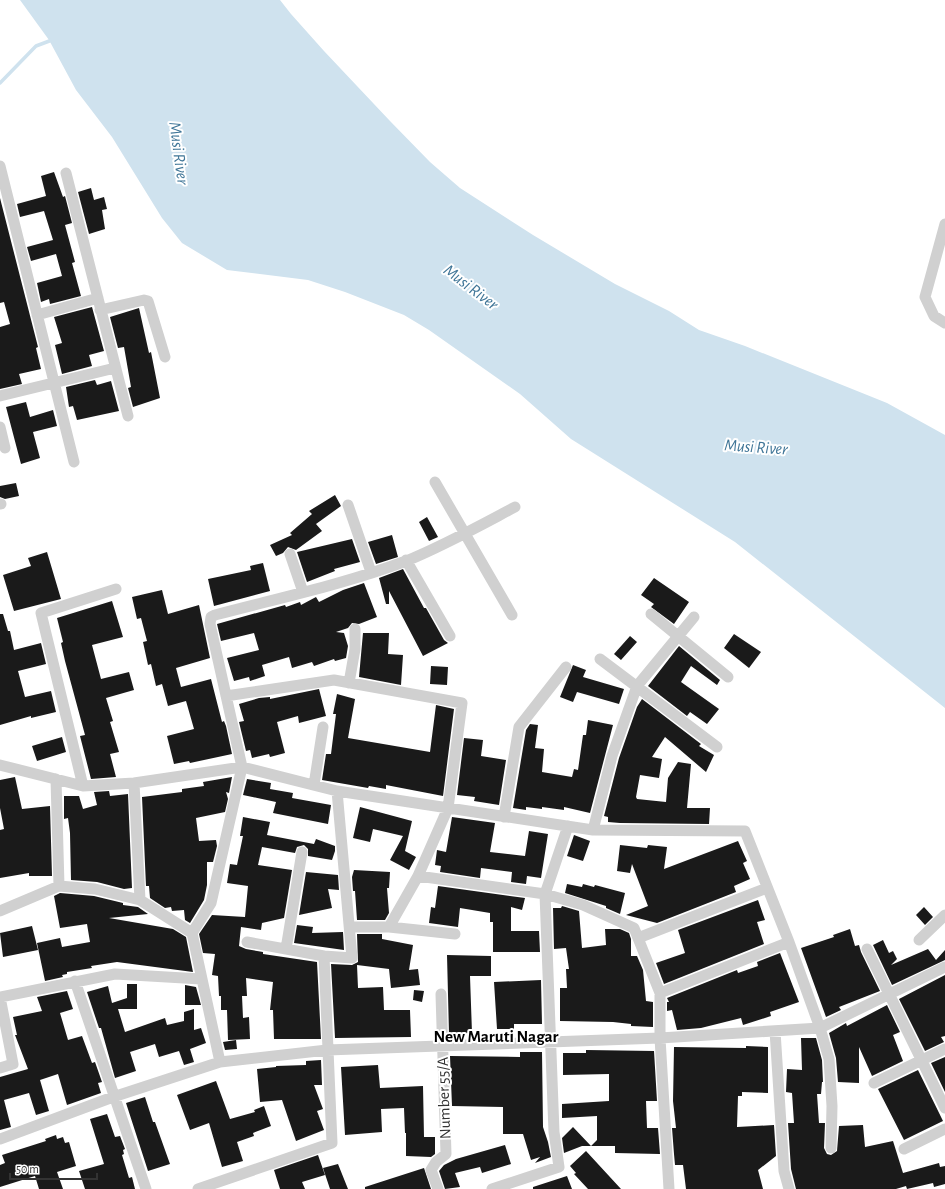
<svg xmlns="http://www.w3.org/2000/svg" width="945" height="1189" font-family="'Alegreya Sans',sans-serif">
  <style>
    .water { fill: #cfe2ee }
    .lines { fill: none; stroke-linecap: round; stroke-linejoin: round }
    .stream { stroke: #cfe2ee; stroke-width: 3.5 }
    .building { fill: #1a1a1a }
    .minor { stroke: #d0d0d0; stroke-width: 11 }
    .labels { text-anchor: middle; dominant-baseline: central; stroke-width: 4; stroke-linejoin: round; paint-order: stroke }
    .street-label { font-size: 16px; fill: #333; stroke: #fff }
    .water-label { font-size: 17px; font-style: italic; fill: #3f7597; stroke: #fff }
    .neighbourhood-label { font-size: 17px; font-weight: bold; fill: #000; stroke: #fff }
  </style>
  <rect width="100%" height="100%" fill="#fff"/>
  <path class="water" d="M20,0H280L291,14L324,51L390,121L430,162L460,188L533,235L615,284L669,311L699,330L745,346L887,403L945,435V708L735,542L571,439L520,394L429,330L404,315L345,292L308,280L227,270L182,243L162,218L112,137L76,90L49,40Z"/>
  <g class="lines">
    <path class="stream" d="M0,83L36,46L52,40"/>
  </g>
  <path class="building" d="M54,172L63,197L65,196L72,223L65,225L75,262L72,263L81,296L50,304L49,299L41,302L37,283L62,276L56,254L31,261L27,247L53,240L44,211L20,217L17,204L46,196L41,176Z
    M91,188L94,200L104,197L107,209L102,210L105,229L89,234L78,192Z
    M0,198L38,347L36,348L41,369L19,374L22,384L0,389V327L10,324L4,302L0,303Z
    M92,307L104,351L89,355L92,366L62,374L55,345L62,343L54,317Z
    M139,308L149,353L151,352L160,398L133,407L128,388L131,387L124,347L118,348L110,317Z
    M95,380L97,385L111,381L119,411L77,420L73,406L69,407L66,387Z
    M26,402L30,417L53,410L57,426L33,432L40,458L21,464L6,407Z
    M16,483L19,496L5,499L0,497V486Z
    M335,495L341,506L316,524L322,531L296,550L288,547L283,553L276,556L270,545L292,535L290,533L312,514L309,511Z
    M427,517L438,537L429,541L419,522Z
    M392,535L398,557L376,564L368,542Z
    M352,539L360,562L334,569L335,571L307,582L297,552Z
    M47,552L61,599L14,611L3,575L31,566L28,558Z
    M263,563L270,591L214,606L208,579L251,570L250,566Z
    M403,569L424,608H426L444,640L448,643L423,656L389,591V604H386L379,578Z
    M654,578L689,602L674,624L651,607L654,604L641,595Z
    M364,583L377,617L359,624L352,623L348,628L336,632L344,633L348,646L346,658L335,661L334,659L314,666L312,662L292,668L289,657L262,665L265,676L250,681L249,677L234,681L227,658L259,650L254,633L221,641L217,624L285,605L286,607L300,602L301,605L316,597L319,602L343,590Z
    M162,590L168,614L199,605L210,658L176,668L181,687L211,679L222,722L224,721L226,726L232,754L190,763L189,761L174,764L167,736L194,729L186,701L168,706L162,684L156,686L151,664L148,665L143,642L147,641L141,618L137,619L132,597Z
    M112,601L123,637L92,645L101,679L129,672L134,690L106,698L113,721L110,722L119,752L110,754L116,777L91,779L80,736L85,735L65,661L61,643L63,642L57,618Z
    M0,614H3L8,631H10L14,650L41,643L46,664L18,671L25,697L51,691L56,712L31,718V716L0,725Z
    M363,633H389L388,654L403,655L401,685L359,677Z
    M734,634L761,652L749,668L724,648Z
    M630,636L637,642L621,660L614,654Z
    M679,646L720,680L717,685L691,666L681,682L719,709L707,724L690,712L687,716L648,686Z
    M573,665L586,670L583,677L624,689L619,704L577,692L573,702L560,697Z
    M431,666L448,667L447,685L430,684Z
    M319,689L326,716L299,723L298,716L277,722L285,753L270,757L269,754L252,758L250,750L246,751L239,722L244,721L239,704L259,698L270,697V699Z
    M337,694L355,699L348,738L430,752L436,705L454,709L443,796L386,785V789L369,786L368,788L322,780L326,754H331L336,714H333Z
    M642,699L701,744L699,746L714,755L706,772L665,737L652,757L662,759L659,778L640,775L636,797L637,799L666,802L668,778L678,762L691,764L687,808H710L709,824L620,823L608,822V817L604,816L619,758L637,707Z
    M588,720L613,725L590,813L564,807V810L542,807V809L526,807V810L513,808L526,730L530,724L538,725L535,748L544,749L542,772L572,777L574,769L578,770L583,735H586Z
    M62,737L66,752L37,761L32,746Z
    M464,738L483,740L481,756L506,760L499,805L474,801L475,797L457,795Z
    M15,777L22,809L50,806L52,876H29V873L0,878V830L4,829L0,808V780Z
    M232,777L229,793L226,792L228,799L225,812L196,818L199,841L216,840L217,846L213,862H207V885L204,900L190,923L185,920L184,910L172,911L171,907L165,908L150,898L149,886H146L142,797L182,792V789L204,786L203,782Z
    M247,779L271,783L270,789L293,793L292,798L331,805L328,824L273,813L276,802L243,795Z
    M109,791L110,796L128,794L132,888L124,889L97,882L71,880L70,833L68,818L64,819V796H79L83,809L97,805L94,792Z
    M360,807L412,821L405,851L416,857L409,870L390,860L403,836L373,829L370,842L353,838Z
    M243,817L270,822L267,835L314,844L316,839L335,846V851L332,860L308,856V849L304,845L297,847L295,853L262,847L258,865L292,870L284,918L262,923L261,930L241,927L239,946L246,949L263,952V954L317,962L321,1039H274L273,1010H270L273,982L246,978L247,996H242L243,1018L249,1017L250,1039L228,1040L227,1010H221V996H219L218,976L212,975L215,954L203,953L199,934L212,915L245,917L248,886L227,883L230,864L237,865L243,836H240Z
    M452,817L495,823L490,852L525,856L529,831L548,834L541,878L527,876L526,884L511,882L512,872L481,868L480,878L440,872L441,866L435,865L437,850L446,852Z
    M574,835L590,841L583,861L567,856Z
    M738,841L747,861L743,863L750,879L734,886L736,892L657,923L626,915L648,906L632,864L630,873L617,871L620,845L647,848L648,845L667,847L664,869Z
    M354,870L390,872L389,888H387L389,913L385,920H357L355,891H353L352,877Z
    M306,872L338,875L339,890L328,889L332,908L299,915Z
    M567,884L582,887L583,884L594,887L595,885L625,893L620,914L606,908V906L565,893Z
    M438,886L525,898L522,910L511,907V931H539L540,952H493V922H490V913L460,908L458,927L429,923L431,907L435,908Z
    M60,893L94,896L123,903V905L138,907L148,914L109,918L173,929L186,937L193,972L117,962L91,966L92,968L67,972V974L62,975L63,977L45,981L37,943L60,938L62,947L90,942L87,924L60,928L54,896Z
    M758,900L765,920L757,922L764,944L664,984L656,963L685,953L678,930Z
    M562,906L579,911L582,948L606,945L605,929H620L629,933L631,939V956H637L643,970L646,1001L653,1002V1027L631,1026V1024L613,1022L560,1021V988H567L566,969H569L566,948L554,949L553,908H561Z
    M924,907L933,917L925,925L916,915Z
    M297,925L313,927L312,933L343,932L344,950L294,943Z
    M32,926L38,950L3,957L0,933Z
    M850,929L855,946L859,945L861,952L880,991L839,1007L841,1010L826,1017L801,948L834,937L833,935Z
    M357,934H382V939L413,945L409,970L418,969L420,985L391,988L389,969L357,965L358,988L383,987L384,1010H410L411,1037L335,1038L331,964L352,965L358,962Z
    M883,940L889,953L893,951L897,959L891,965L928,949L936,960L945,950V960L892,985L873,945Z
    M780,953L799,1002L770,1012L771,1016L743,1025L741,1018L701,1028L677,1030L672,1010L667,1011V1002H669L667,998L737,970L738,973L758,966L757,962Z
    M447,955L491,956V976H470L472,1033L449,1034Z
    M945,975V1036L941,1037L944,1042L925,1051L899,999Z
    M541,980L542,1024H514V1029H497L494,982Z
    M127,984H137V1009H118L125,1032L165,1018L167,1025L184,1021V1012L194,1009V1030L201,1028L206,1043L190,1049L194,1062L184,1065L179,1051L159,1057L155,1044L130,1052L136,1071L115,1078L101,1028H99L87,992L108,986L112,1003L127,998Z
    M185,985L196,987L201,1005H185Z
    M414,990L424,991L422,1002L413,1000Z
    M67,991L73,1009L60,1013L68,1040L82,1036L92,1063L95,1062L102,1082L98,1083L101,1093L67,1105L58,1074L40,1080L49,1111L36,1115L29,1093L4,1100L11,1127L0,1130V1077L28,1069L15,1035H17L13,1017L42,1011L37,997Z
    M887,1005L900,1032L893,1035L903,1061L872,1076L859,1047V1083L838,1082L836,1058L829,1033L846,1023L847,1026Z
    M801,1038H816L822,1060L823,1082H822L821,1094H817L819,1123H825L824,1148L827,1154L831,1155L837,1151L839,1126L863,1125L865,1147L893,1141L903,1173L939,1163L940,1167L945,1166V1184L934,1187L933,1183L907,1189L906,1186L896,1189H796L791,1169L788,1123H794L792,1093L786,1092L787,1069L802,1070Z
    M236,1040L237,1049L225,1050L223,1042Z
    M746,1046L768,1047V1093L742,1092V1096H738L737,1127L774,1125L776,1156L758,1170L763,1189H686L683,1165H675L674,1154L672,1128H676L673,1101L674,1047L746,1048Z
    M586,1050L654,1051L657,1101H646L647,1128H658L660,1154L615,1153V1146H582L564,1153L562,1138L573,1127L591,1146L597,1140V1116L562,1118V1104L609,1101V1074L563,1075V1053H586Z
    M520,1052H542L543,1127L548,1142L551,1157L535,1163L540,1157L531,1160L523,1134H503V1107L452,1106L450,1056L520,1057Z
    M945,1057V1092L931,1063Z
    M321,1060L322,1085H314L323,1109L317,1111L324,1130L296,1141L282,1100L260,1102L257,1069L276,1067V1066L306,1065V1061Z
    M378,1065L380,1088L423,1086L424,1137H435V1154L431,1157L406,1156V1133H405L404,1108L381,1109L382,1132L345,1135L341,1067Z
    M918,1070L943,1121L904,1140L878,1089Z
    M216,1081L230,1119L255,1112L254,1110L264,1106L271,1126L253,1133L254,1136L237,1142L243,1161L222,1167L209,1123L190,1130L177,1095Z
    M145,1097L153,1122H155L170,1164L148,1171L126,1103Z
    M107,1114L115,1137L120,1136L125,1149L123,1150L124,1154L122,1155L129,1178L132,1177L135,1189H85L79,1171L104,1164L90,1119Z
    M56,1135L57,1139L63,1137L65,1143L69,1142L76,1166L57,1172L63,1189H39L35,1176L0,1187V1165L5,1163L2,1155L46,1141L45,1139Z
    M505,1145L511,1164L482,1173L480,1167L455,1173L460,1187L445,1189L439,1171L444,1165L456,1159Z
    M586,1151L621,1189H588L574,1174L576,1173L570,1166Z
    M318,1155L325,1175L302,1182L305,1189H280L274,1170Z
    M338,1164L348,1189H330L323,1168Z
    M424,1168L431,1189H365V1187Z
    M567,1176L572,1189H533V1187Z"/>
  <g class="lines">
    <path class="minor" d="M0,166L74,462
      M66,173L128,416
      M945,224L925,297L934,316L945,323
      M100,310L144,300L148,301L165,357
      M37,315L98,298
      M0,396L115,368
      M0,427L5,448
      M435,482L512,615
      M0,504H1
      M348,505L371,572
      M290,554L303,592
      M406,560L450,636
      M651,614L728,677
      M600,659L717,747
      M349,683L355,649V629
      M226,696L334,680L462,703L448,808L418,876L389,927H350
      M0,765L83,786L134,783L242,767L337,791L593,830L745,831L789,942L820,1028L829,1059L832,1106L831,1148
      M56,779L59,886
      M134,783L140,900
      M314,785L323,727
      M83,786L41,613L116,589
      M504,817L519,727L566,667
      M593,830L612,756L637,686L694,617
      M418,876L545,894L583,905L634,928L660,993V1038L669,1189
      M0,911L59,886L95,889L140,900L192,933
      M389,927L455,934
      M638,938L767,888
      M919,940L945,915
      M247,942L324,956
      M286,949L302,852
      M867,949L945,1108
      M75,981L146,1189
      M660,993L789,942
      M0,997L115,974L201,979
      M0,997L13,1064L0,1068
      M775,1031L784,1171L789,1189
      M220,1062L192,933L211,903L242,767L210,624L211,617L215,615C279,598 345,584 406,561C443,546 479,526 515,507
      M874,1083L945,1049
      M0,1139L113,1097L220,1062L327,1050L660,1038L820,1028L945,967
      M904,1149L945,1129
      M198,1189L332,1143L324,956L352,958L337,791
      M438,1189L431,1170L436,1162L446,1154L441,994
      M492,1189L559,1167L554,1132L545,894L568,826"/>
  </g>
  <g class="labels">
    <g class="street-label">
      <text transform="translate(444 1098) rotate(-92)">Number 55/A</text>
    </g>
    <g class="water-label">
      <text transform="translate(179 153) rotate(82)">Musi River</text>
      <text transform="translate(471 287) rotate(37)">Musi River</text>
      <text transform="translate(756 447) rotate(4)">Musi River</text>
    </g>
    <g class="neighbourhood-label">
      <text x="496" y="1036">New Maruti Nagar</text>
    </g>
  </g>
  <path d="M10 1173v6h87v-6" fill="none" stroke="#333333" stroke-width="2"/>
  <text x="16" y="1173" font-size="12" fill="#333333" stroke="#ffffff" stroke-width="3" paint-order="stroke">50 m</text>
</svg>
